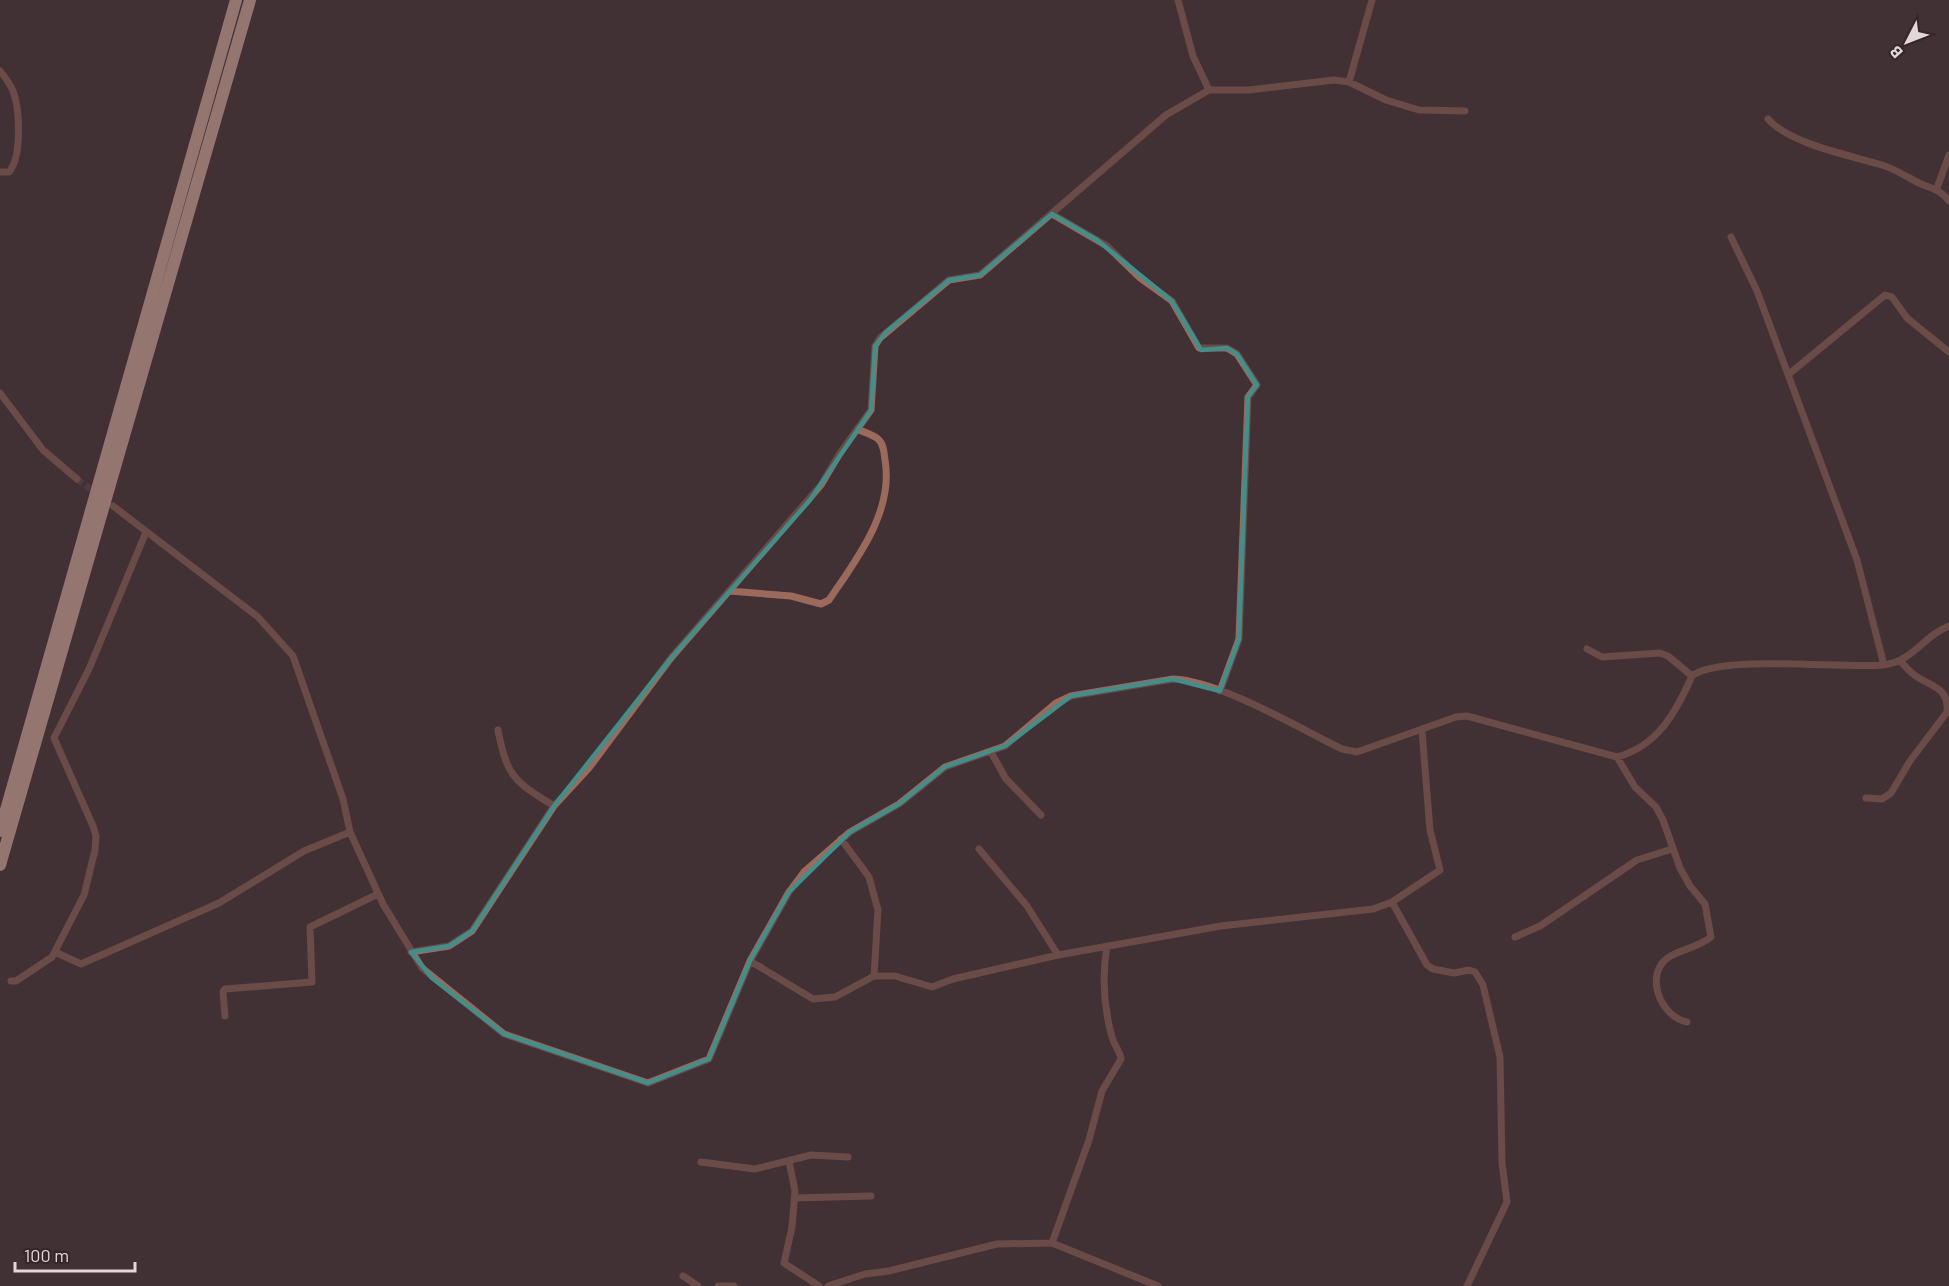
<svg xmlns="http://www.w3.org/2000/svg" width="1949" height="1286" font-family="Barlow,sans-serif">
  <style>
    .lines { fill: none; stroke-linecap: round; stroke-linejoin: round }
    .street-tunnel { stroke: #594a4d; stroke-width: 7; stroke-dasharray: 7 3.5; stroke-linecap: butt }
    .street { stroke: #9c6a5d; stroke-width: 7 }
    .highway { stroke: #f9c7b9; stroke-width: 12 }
    .marked { fill: none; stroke: #448e89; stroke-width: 4.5; stroke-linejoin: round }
  </style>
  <rect width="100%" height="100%" fill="#413134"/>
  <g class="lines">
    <path class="street-tunnel" d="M77,479L97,494"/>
    <path class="street" d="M1178,0L1193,56L1209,90
      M0,71C5,77 10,84 13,91C20,109 22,157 9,172H0
      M1349,82L1372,0
      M1768,119C1790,144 1849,155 1882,165C1895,169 1907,177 1919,183C1932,189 1940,189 1949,201
      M1937,188L1949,155
      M1052,214L1107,246L1140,278L1172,301L1199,348H1227L1237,354L1257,385L1248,397L1239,639L1220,691
      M1731,237L1757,291L1857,560L1884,665
      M1789,374L1885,295L1892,297L1907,318L1949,352
      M0,393L43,450L77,479
      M113,506L258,617L293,656L343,799L350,832L383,904L422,968L504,1034L648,1083L709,1059L750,961L789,892L804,872L850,832L899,804L945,767L1005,746L1056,703L1071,696L1173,679C1220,681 1297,727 1342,749L1357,752L1456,717L1467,716L1617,757C1658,746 1676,712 1692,676C1719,654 1844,669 1883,665C1913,662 1924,635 1949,626
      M729,591L791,596L821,604L829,600C856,560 894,512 885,460C884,453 884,444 878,439C872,434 863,432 857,429
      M1587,649L1602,657L1660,653L1668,656L1692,676
      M498,730C507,777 514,781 554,806
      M991,752L1006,779L1041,815
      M1617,757L1635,787L1656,807L1663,820L1680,868L1690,886L1705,904L1711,937C1699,947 1682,949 1669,957C1644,973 1659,1016 1687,1022
      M1866,798L1882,799L1891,793L1910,761L1947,712C1949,689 1934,687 1919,678C1911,674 1906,667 1900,661
      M841,839L869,877L878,910L874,976
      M979,849L1027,906L1058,955
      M1392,902L1427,965L1433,969L1454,973L1469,970L1475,972L1483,985L1500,1057L1502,1163L1507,1202L1467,1286
      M1515,937L1540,926L1637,860L1672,849
      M55,952L81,964L219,903L304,851L350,832
      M411,952L449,946L472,931L554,806L589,768L671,658L821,485L840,453L871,410L875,346L880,338L949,280L980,275L1166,115L1209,90H1249L1334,80L1349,82L1386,100L1419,110L1465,111
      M750,961L813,999L835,997L874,976H895L932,987L953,979L1058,955L1221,926L1373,909L1392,902L1440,870L1430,830L1422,731
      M11,981H16L52,957L84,895L95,850L96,836L93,826L54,738L89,669L146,532
      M225,1016L223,992L225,989L312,982L310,927L378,894
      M789,1161L795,1191L792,1227L784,1263L819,1286
      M701,1162L755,1169L811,1155L848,1157
      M794,1198L871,1196
      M1052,1243L1089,1140L1102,1091L1121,1059C1120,1051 1114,1045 1112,1037C1104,1008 1102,975 1107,946
      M683,1276L698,1286
      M718,1286H734
      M828,1286L865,1274L889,1271L997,1244L1052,1243L1158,1286"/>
    <path class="highway" d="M0,831L236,0
      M0,865L250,0"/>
  </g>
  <path d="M0 0H1949V1286H0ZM1052,214L1097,240L1172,301L1201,350L1227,348L1237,354L1257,385L1248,397L1239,639L1220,691L1173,679L1071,696L1005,746L945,767L899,804L850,832L789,892L750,961L709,1059L648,1083L504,1034L432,978L411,952L449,946L472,931L554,806L671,658L810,500L871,410L875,346L885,333L949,280L980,275Z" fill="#413134" fill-opacity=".55" fill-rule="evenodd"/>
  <path class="marked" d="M1052,214L1097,240L1172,301L1201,350L1227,348L1237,354L1257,385L1248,397L1239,639L1220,691L1173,679L1071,696L1005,746L945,767L899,804L850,832L789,892L750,961L709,1059L648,1083L504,1034L432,978L411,952L449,946L472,931L554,806L671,658L810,500L871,410L875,346L885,333L949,280L980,275Z"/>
  <g transform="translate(1907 42) rotate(228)" stroke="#36272a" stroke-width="4.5" paint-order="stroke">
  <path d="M0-4.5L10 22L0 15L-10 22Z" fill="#e2d7d9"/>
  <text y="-9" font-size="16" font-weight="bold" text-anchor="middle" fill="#e2d7d9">B</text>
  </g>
  <path d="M15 1262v9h120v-9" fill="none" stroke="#e2d7d9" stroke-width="3"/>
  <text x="24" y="1262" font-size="18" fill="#e2d7d9" stroke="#36272a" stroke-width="4.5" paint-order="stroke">100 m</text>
</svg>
